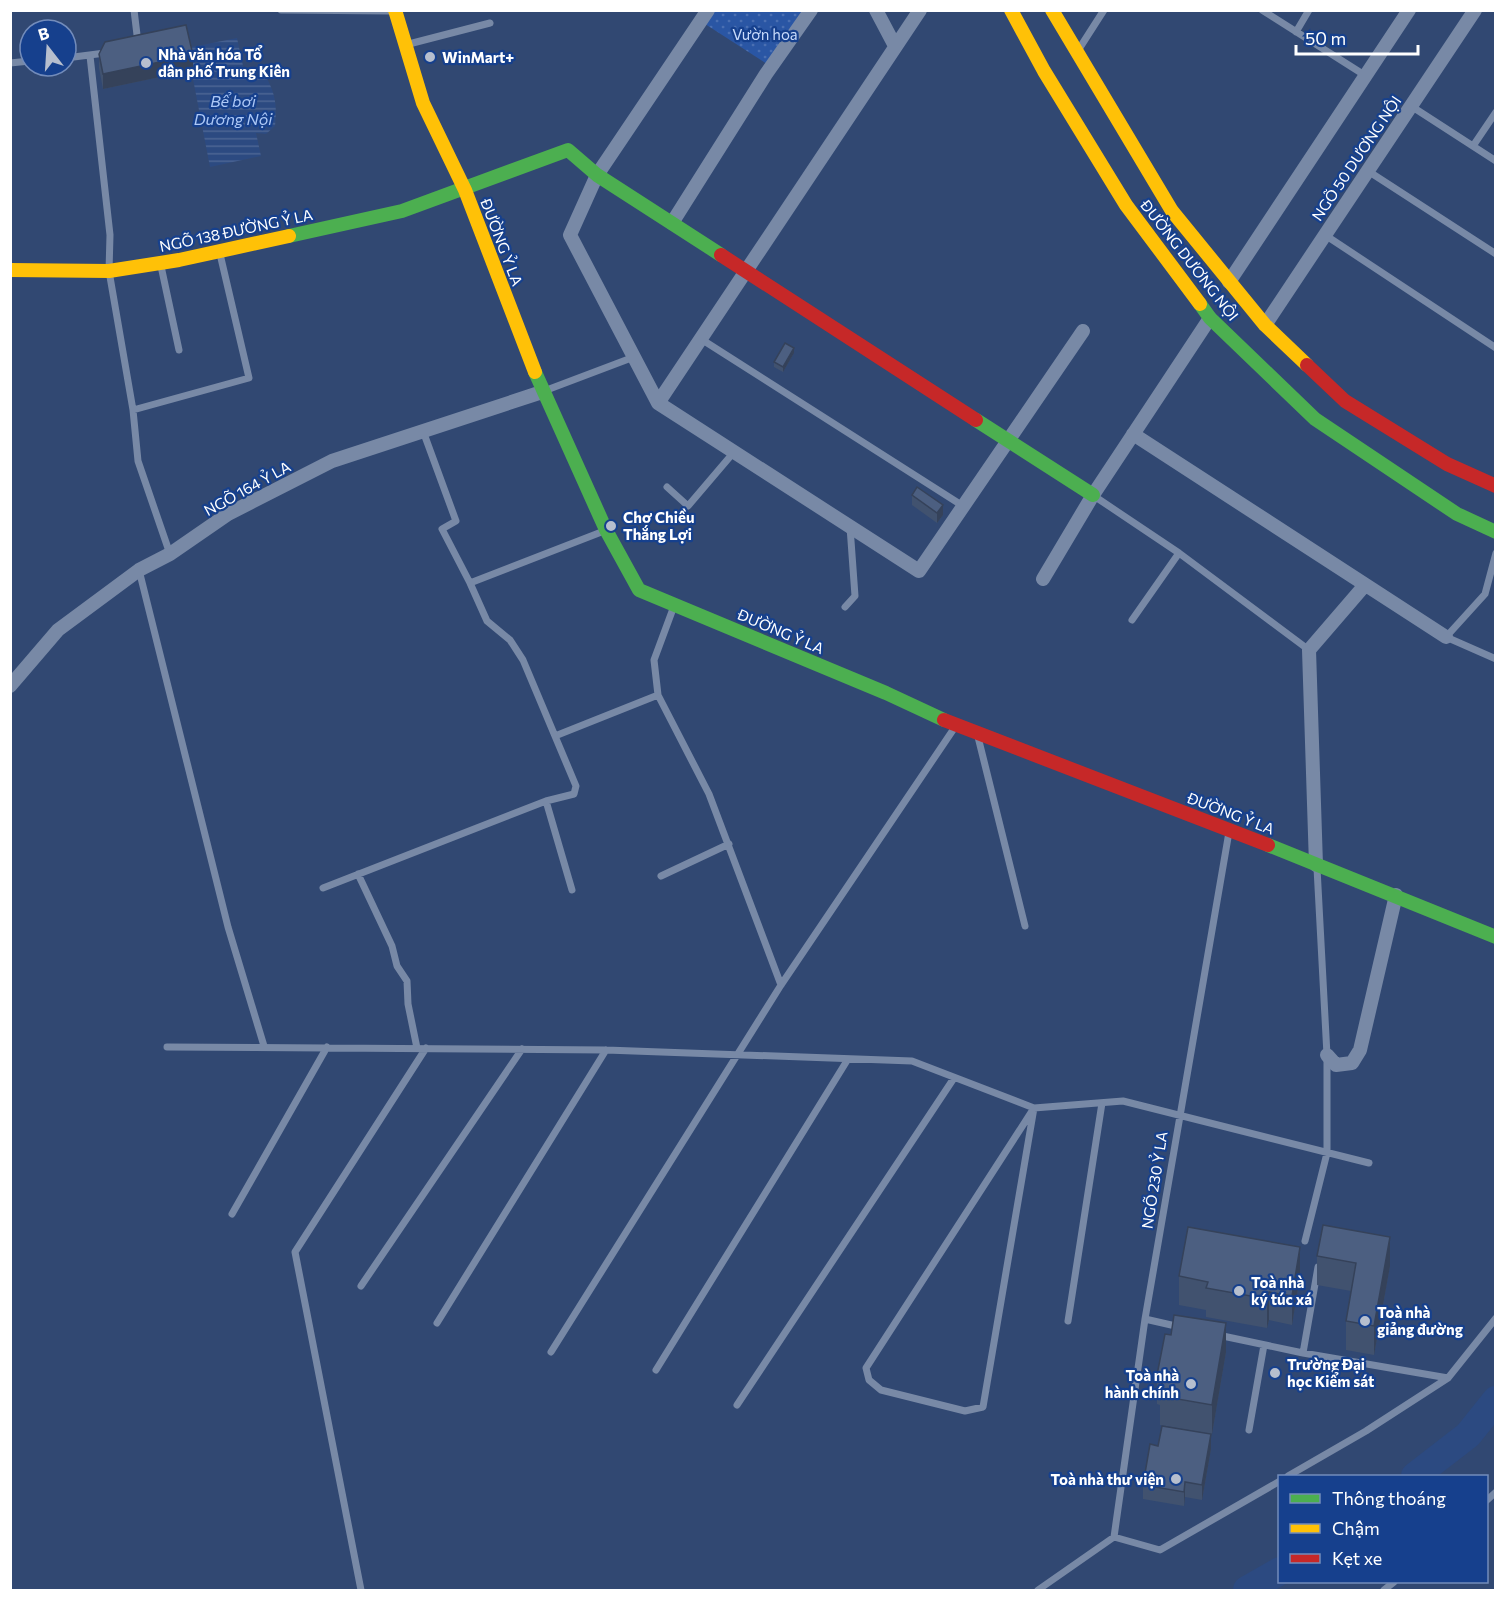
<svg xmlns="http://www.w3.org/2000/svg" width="1506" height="1601" font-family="Commissioner,sans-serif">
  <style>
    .park { fill: url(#park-dots) }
    .water { fill: url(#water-rules) }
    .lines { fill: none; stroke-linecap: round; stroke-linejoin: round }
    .river { stroke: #2c4a81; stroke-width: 28 }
    .lane { stroke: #7889a6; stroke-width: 7 }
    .street { stroke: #7889a6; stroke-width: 14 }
    .fast { stroke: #4caf50; stroke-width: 14 }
    .slow { stroke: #ffc107; stroke-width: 14 }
    .jam { stroke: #c62828; stroke-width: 14 }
    .wall { fill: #41526f }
    .shaded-wall { fill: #35425a }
    .building { fill: #4c5f81; stroke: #35425a; stroke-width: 1.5 }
    .poi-dot { fill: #b7bfce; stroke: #16408d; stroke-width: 2 }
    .labels { text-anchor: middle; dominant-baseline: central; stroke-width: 4.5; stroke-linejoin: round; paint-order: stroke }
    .park-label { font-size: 15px; fill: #c8dbfb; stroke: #16408d }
    .poi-label { font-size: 15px; font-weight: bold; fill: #fff; stroke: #16408d; text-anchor: start }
    .street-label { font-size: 15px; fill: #fff; stroke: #16408d }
    .water-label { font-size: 16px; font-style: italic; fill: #adc8f6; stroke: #16408d }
  </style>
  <defs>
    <pattern id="park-dots" width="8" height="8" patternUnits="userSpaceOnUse" patternTransform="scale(1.5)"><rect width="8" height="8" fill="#2a56a4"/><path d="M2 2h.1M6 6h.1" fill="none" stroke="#4a6fb2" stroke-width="1.8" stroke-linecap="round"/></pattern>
    <pattern id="water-rules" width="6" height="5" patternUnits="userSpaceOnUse" patternTransform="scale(1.5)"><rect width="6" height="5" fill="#2c4a81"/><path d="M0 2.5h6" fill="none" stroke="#4c6594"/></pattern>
  </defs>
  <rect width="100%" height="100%" fill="#314872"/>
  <path class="park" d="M709,11H809L770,66L702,22Z"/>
  <path class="water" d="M237,38L246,80L255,76L266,77C276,94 277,108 275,126L266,134L256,133L261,156L210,167L187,48Z"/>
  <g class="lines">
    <path class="river" d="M1415,1476L1468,1435L1496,1400
      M1247,1590L1280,1571"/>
    <path class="lane" d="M134,10L138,43
      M281,10L392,11
      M1262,10L1366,76
      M1296,32L1309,10
      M405,45L490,23
      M1079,49L1104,10
      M90,56L110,235L109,271L133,410L138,461L170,554
      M66,58L105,53
      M10,63L30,61
      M1411,106L1496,161
      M1473,146L1496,112
      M1368,171L1496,254
      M1325,235L1496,348
      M161,266L179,350
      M701,339L963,506
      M544,391L634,357
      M133,410L249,378L220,254
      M423,431L456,521L442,529L470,583L604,531
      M667,487L688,506L734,452
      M1094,496L1179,553L1309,650
      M1496,553L1485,594L1446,637L1496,659
      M139,570L228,927L264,1046
      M674,606L654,660L658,695L709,794L781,985
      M845,607L855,596L850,527
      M1132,620L1179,553
      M555,736L658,695
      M978,737L1025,926
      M546,801L572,890
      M358,874L392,946L397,966L407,981L408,1004L417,1048
      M661,876L729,844
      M323,888L546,801L574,794L576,786L523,660L510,640L487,621L470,583
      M167,1047L606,1050L912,1061L1034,1108L1123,1101L1369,1163
      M1034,1108L983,1407L965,1411L881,1390L869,1380L866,1368Z
      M232,1214L327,1047
      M1305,1241L1327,1153V1055L1317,868
      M361,1286L522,1049
      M1145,1319L1180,1327
      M1068,1321L1102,1103
      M437,1323L606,1050
      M1218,1335L1303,1353L1448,1378
      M551,1352L781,985L955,727
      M1303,1353L1318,1267
      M656,1370L848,1059
      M737,1405L954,1078
      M1249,1430L1264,1345
      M1288,1476L1366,1431L1448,1378L1496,1318
      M1486,1501L1496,1492
      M1114,1537L1145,1319L1229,832
      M1114,1537L1160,1550L1280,1481
      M361,1590L295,1252L426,1048
      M1038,1590L1114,1537
      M1384,1590L1394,1582"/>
    <path class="street" d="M708,10L597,175L570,235L658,403L919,571L1083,331
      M876,10L895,46
      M672,223L766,74L811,10
      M1229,282L1409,10
      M1265,325L1475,10
      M658,403L920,10
      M1133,434L1446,637
      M1043,579L1093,495L1210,318
      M10,686L58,630L139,570L170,554L228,514L332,461L542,392
      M1316,865L1309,650L1365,585
      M1327,1055L1336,1065L1352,1063L1360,1050L1396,895"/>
    <path class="fast" d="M289,236L402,211L568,150L597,175L721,255
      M1200,304L1210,318L1315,419L1457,514L1496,532
      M535,372L606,530L639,590L886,693L944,720
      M976,420L1093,495
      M1268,845L1496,937"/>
    <path class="slow" d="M395,10L423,103L465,190L535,372
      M1011,10L1044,71L1126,205L1200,304
      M1052,10L1172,211L1265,325L1307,365
      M10,270L109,271L179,260L289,236"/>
    <path class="jam" d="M721,255L976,420
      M1307,365L1345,401L1447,464L1496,486
      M944,720L1268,845"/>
  </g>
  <path class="wall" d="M99,54L193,70L103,89L99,68Z
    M794,353L783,372L774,367V362Z
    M912,495L943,515L937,523L912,505Z
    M1317,1256L1390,1266L1374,1355L1346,1350V1321L1351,1291L1317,1285Z
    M1179,1276H1300L1292,1325L1269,1320L1267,1328L1206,1317V1310L1179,1305Z
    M1226,1352L1212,1434L1160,1425V1405L1157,1404V1375Z
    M1158,1446L1211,1449L1202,1500L1185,1497L1184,1506L1143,1499V1485Z"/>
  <path class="shaded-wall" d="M193,55V70L103,89V74Z
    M794,348V353L783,372V367Z
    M943,505V515L937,523V513Z
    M1390,1237V1266L1374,1355V1326Z
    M1300,1247V1276L1292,1325V1296Z
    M1269,1292V1320L1267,1328V1299Z
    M1226,1323V1352L1212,1434V1405Z
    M1211,1434V1449L1202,1500V1485Z
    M1185,1482V1497L1184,1506V1492Z"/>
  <path class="building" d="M186,25L193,55L103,74L99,54L105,42Z
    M785,343L794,348L783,367L774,362Z
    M917,487L943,505L937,513L912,495Z
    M1323,1225L1390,1237L1374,1326L1346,1321L1356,1263L1317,1256Z
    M1188,1227L1300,1247L1292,1296L1269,1292L1267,1299L1206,1288L1208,1282L1179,1276Z
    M1174,1315L1226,1323L1212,1405L1160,1396L1163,1377L1157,1375L1165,1334L1171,1335Z
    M1162,1426L1211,1434L1202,1485L1185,1482L1184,1492L1143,1485L1150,1444L1158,1446Z"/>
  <g class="poi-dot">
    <circle cx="430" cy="57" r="6"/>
    <circle cx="146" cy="63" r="6"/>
    <circle cx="611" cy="526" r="6"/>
    <circle cx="1239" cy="1291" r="6"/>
    <circle cx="1365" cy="1321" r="6"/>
    <circle cx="1275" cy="1373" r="6"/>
    <circle cx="1191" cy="1384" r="6"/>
    <circle cx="1176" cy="1479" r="6"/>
  </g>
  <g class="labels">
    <g class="park-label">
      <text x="765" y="34">Vườn hoa</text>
    </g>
    <g class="poi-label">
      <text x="158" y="54">Nhà văn hóa Tổ<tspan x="158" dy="17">dân phố Trung Kiên</tspan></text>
      <text x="442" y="57">WinMart+</text>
      <text x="623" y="517">Chợ Chiều<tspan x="623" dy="17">Thắng Lợi</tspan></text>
      <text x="1251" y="1282">Toà nhà<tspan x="1251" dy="17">ký túc xá</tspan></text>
      <text x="1377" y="1312">Toà nhà<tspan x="1377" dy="17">giảng đường</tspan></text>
      <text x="1287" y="1364">Trường Đại<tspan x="1287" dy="17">học Kiểm sát</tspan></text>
      <text x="1179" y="1375" text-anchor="end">Toà nhà<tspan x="1179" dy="17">hành chính</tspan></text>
      <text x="1164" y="1479" text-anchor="end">Toà nhà thư viện</text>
    </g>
    <g class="street-label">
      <text transform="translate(1356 158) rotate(-56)">NGÕ 50 DƯƠNG NỘI</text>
      <text transform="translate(236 230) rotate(-12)">NGÕ 138 ĐƯỜNG Ỷ LA</text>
      <text transform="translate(502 242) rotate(69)">ĐƯỜNG Ỷ LA</text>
      <text transform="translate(1190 260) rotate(52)">ĐƯỜNG DƯƠNG NỘI</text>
      <text transform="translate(247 488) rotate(-29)">NGÕ 164 Ỷ LA</text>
      <text transform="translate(781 631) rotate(23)">ĐƯỜNG Ỷ LA</text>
      <text transform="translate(1231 813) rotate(21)">ĐƯỜNG Ỷ LA</text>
      <text transform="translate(1154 1180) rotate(-81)">NGÕ 230 Ỷ LA</text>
    </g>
    <g class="water-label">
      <text x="233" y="100">Bể bơi<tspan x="233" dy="18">Dương Nội</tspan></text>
    </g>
  </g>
  <rect width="1506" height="1601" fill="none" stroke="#ffffff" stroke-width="24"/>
  <rect x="1278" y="1475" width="210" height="108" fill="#16408d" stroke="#738cbb" stroke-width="1.5"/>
  <rect x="1290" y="1494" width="30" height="9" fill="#4caf50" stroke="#738cbb" stroke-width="1.5"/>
  <text x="1332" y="1505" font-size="18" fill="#ffffff">Thông thoáng</text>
  <rect x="1290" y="1524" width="30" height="9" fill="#ffc107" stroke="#738cbb" stroke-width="1.5"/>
  <text x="1332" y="1535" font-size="18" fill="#ffffff">Chậm</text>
  <rect x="1290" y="1554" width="30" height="9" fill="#c62828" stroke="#738cbb" stroke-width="1.5"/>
  <text x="1332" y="1565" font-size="18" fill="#ffffff">Kẹt xe</text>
  <g transform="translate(48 48) rotate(343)"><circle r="28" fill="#16408d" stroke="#738cbb" stroke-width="1.5"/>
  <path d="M0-4.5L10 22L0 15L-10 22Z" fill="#b7bfce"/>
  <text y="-9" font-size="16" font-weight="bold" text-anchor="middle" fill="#ffffff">B</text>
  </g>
  <path d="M1296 45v9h122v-9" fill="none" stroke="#ffffff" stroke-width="3"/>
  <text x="1305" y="45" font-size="18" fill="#ffffff" stroke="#16408d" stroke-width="4.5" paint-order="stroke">50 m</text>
</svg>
